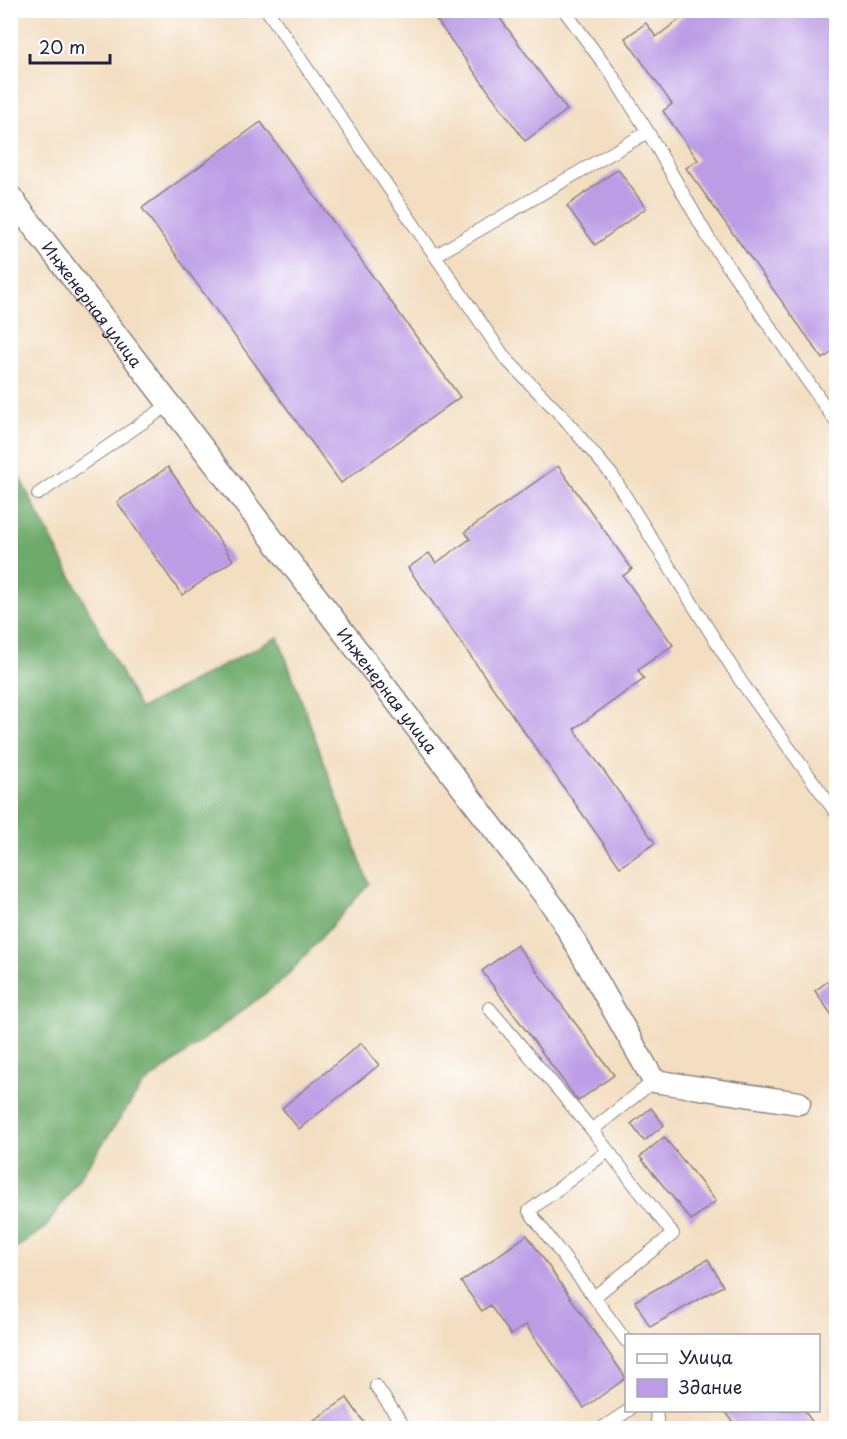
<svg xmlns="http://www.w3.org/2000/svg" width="847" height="1439" font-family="'Playpen Sans',sans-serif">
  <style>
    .forest { fill: #6eaa6b; stroke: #486653; stroke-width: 1.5 }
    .building { fill: #bb9ce5 }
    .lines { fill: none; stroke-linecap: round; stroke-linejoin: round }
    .lane-casing { stroke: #8a807e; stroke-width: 14 }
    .street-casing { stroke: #8a807e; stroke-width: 25 }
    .lane { stroke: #fff; stroke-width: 12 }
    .street { stroke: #fff; stroke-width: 22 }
    .labels { text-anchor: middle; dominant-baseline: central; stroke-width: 6; stroke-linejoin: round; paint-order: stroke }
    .street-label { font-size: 16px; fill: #22223b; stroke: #fff }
  </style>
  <rect width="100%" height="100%" fill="#fff"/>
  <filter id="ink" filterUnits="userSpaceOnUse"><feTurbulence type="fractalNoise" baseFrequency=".0167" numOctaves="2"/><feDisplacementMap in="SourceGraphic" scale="12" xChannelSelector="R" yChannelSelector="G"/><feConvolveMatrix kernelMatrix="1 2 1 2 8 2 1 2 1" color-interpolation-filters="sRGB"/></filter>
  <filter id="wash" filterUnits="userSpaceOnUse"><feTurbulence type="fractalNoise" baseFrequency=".008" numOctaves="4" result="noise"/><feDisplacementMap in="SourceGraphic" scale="24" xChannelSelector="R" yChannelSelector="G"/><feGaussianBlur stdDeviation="1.35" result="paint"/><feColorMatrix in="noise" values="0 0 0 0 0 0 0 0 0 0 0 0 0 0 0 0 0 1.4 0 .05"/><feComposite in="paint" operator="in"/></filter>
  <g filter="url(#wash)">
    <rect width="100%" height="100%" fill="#f3dec1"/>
    <path class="forest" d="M11,461L140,709L278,637L369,884L283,980L142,1086L46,1227L11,1252Z"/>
    <g id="blocks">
      <path class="building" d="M429,10H494L567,110L525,141Z
        M692,10H836V349L823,359L686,168L698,160L663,111L672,104L625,38L646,23L656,37Z
        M261,122L460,397L341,483L142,208Z
        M618,169L646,208L595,245L567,206Z
        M558,466L632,569L623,576L673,645L638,670L644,679L574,729L655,843L620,867L408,568L429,553L436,563L470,539L465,532Z
        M168,467L233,560L182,595L117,502Z
        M517,945L614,1075L578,1101L482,971Z
        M836,975V1021L815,991Z
        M361,1043L379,1065L299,1129L282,1108Z
        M651,1108L664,1125L644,1141L631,1124Z
        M664,1137L716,1201L691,1220L640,1157Z
        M527,1235L626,1378L584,1408L526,1325L511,1335L490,1305L482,1311L461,1282Z
        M708,1259L723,1286L650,1327L635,1301Z
        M347,1398L368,1428H302Z
        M724,1410H804L813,1423L806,1428H738Z"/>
    </g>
  </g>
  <g filter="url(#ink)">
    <use href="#blocks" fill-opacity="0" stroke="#8a807e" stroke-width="1.5"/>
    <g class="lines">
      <g class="lane-casing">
        <path id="lane" d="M267,10L505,358L563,417L612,475L740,680L836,813
          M648,132L709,239L836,422
          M436,255L648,132L612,75L564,10
          M38,494L170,404
          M489,1008L592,1130L654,1081
          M592,1130L673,1234L594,1297L626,1341
          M594,1297L529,1211L608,1151
          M376,1386L405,1428
          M656,1410L658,1428
          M602,1428L629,1410"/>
      </g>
      <g class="street-casing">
        <g id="street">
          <path id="s1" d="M10,196L559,914L654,1081L799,1103"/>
        </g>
      </g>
      <use href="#lane" class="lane"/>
      <use href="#street" class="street"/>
    </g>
  </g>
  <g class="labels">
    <g class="street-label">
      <text stroke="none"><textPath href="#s1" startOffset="136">Инженерная улица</textPath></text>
      <text stroke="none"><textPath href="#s1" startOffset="622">Инженерная улица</textPath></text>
    </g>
  </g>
  <rect width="847" height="1439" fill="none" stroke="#fff" stroke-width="36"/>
  <rect x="625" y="1334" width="195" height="78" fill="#ffffff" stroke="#a7a7b1" stroke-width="1.5"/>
  <rect x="637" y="1354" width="30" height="9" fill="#ffffff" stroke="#a7a7b1" stroke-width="1.5"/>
  <text x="679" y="1364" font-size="18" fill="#22223b">Улица</text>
  <rect x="637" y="1379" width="30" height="18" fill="#bb9ce5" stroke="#a7a7b1" stroke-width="1.5"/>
  <text x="679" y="1394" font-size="18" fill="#22223b">Здание</text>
  <path d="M30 54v9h80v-9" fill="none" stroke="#22223b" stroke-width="3"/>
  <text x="39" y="54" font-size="18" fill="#22223b" stroke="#ffffff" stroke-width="4.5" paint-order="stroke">20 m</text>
</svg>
